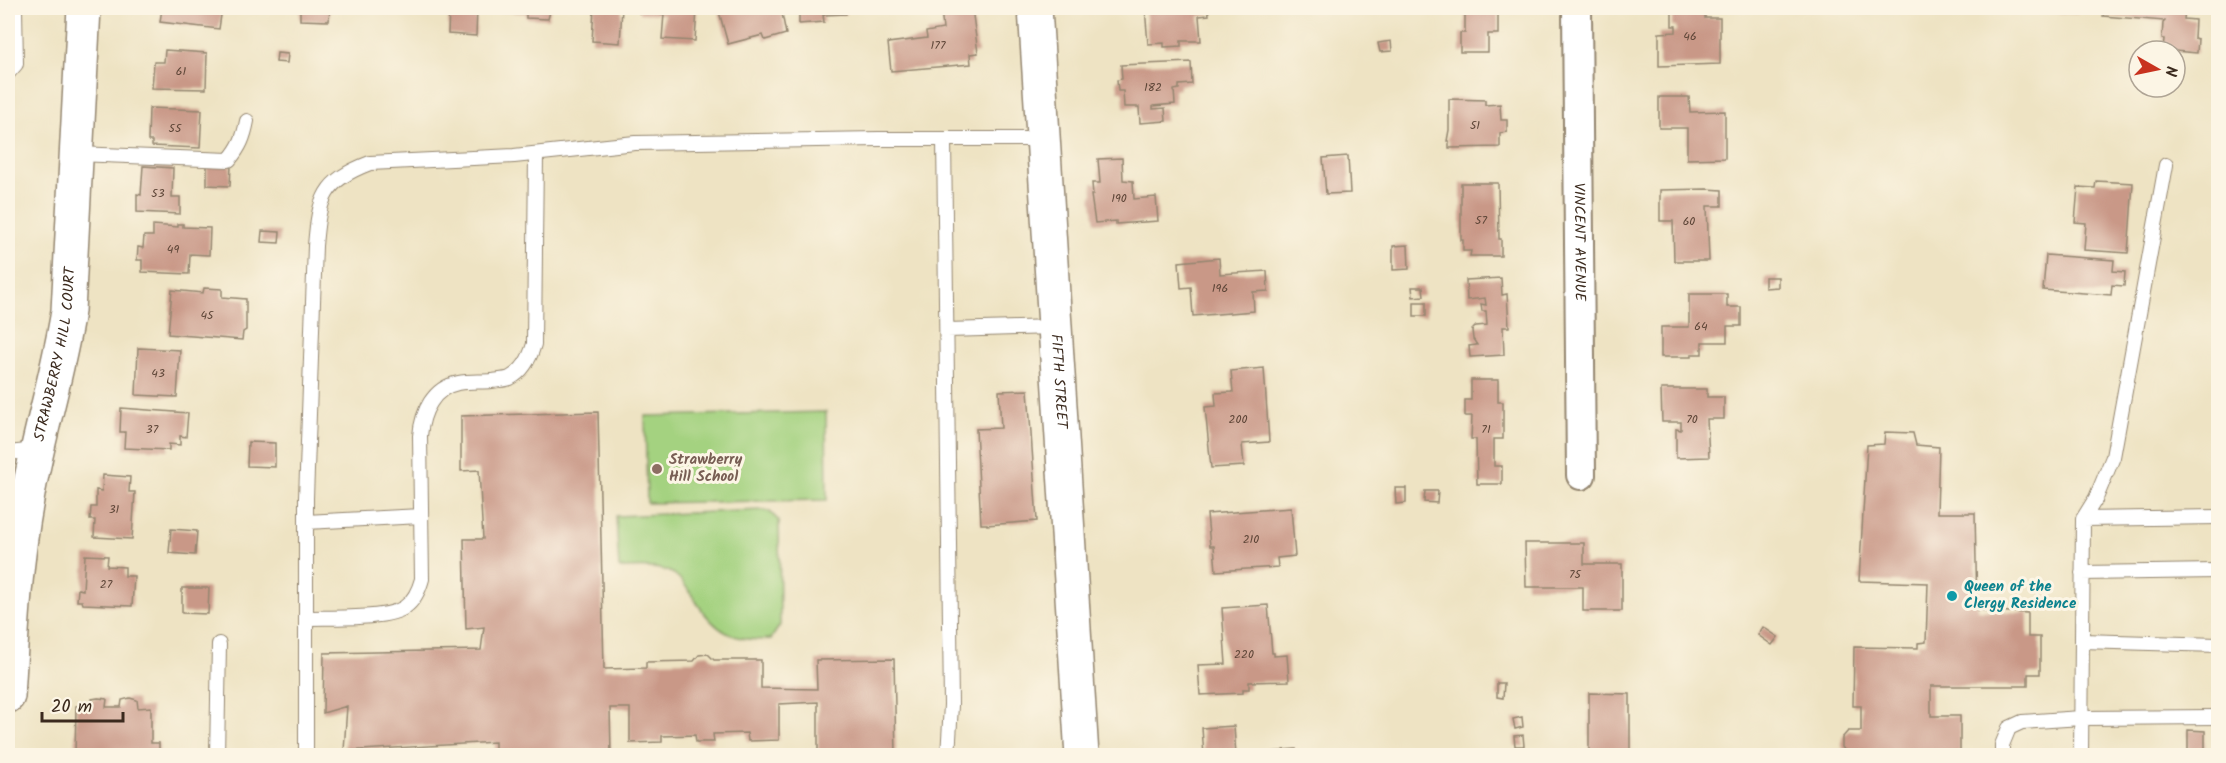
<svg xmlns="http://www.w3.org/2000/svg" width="2226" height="763" font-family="Kalam,sans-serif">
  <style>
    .green { fill: #a4d280; stroke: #707e4f; stroke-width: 1.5 }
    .building { fill: #c99887 }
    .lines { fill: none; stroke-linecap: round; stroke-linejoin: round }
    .lane-casing { stroke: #948670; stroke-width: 16 }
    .street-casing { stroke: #948670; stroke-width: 32 }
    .secondary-casing { stroke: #948670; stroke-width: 36 }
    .lane { stroke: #fff; stroke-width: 14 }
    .street { stroke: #fff; stroke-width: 28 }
    .secondary { stroke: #fff; stroke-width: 33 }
    .education-dot { fill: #8d6e63; stroke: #fcf5e5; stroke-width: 2 }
    .culture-dot { fill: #0f9aa8; stroke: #fcf5e5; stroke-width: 2 }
    .labels { text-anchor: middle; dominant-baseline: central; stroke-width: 6; stroke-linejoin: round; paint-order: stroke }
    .number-label { font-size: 12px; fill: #5e4638 }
    .street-label { font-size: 15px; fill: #3b2a1e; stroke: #fcf5e5 }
    .education-label { font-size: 15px; font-weight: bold; fill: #785e54; stroke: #fcf5e5; text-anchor: start }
    .culture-label { font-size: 15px; font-weight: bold; fill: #0d838f; stroke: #fcf5e5; text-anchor: start }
  </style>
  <rect width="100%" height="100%" fill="#fcf5e5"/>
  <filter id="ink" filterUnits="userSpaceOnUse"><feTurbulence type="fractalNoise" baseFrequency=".0167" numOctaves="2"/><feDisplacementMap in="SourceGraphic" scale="12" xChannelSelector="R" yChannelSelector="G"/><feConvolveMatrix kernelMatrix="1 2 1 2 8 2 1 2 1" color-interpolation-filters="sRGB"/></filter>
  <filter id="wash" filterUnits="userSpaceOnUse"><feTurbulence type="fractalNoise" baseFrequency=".008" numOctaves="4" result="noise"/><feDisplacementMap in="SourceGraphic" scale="24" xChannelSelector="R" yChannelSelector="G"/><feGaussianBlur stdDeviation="1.35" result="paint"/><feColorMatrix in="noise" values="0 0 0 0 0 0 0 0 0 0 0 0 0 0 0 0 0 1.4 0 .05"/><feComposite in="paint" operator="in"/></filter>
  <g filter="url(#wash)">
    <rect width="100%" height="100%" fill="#eee3c3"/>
    <path class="green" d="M826,412L827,500L647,503L645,416Z
      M763,510L770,512L779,521L780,625L771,639C733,643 715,631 695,600C689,591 683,580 674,574C659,565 636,568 619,568L616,516Z"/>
    <g id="blocks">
      <path class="building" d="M162,8H222L219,29L160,22Z
        M300,8H330L329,21L300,20Z
        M449,8H477L476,36L448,34Z
        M489,8H551L548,19L526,18V13L489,11Z
        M594,8H622L620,43L592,41Z
        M639,8H697L695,41L662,39L664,14L639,13Z
        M718,8H781L786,34L765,40L763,35L728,44Z
        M799,8H845L846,14L823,15L824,22L799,24Z
        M941,8H972L978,53L970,54L971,64L891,71L888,43L927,38L926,32L943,29Z
        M1145,8H1208L1209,15L1199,16L1201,41H1181V46L1164,47V43L1148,44Z
        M1465,8H1498V34H1488V52H1460V33H1465Z
        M1672,8H1705V18H1720V64L1659,66V33L1676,32V26H1672Z
        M2016,8H2078L2077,14L2016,9Z
        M2104,8H2185L2184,19L2195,20L2194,38L2198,39L2197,53L2163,50L2164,39H2162L2163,23L2165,21L2103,16Z
        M1391,41L1392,51L1380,52L1378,43Z
        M165,50L207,53L206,89L152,88L154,62H164Z
        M277,53L288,54L287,63L276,62Z
        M1191,62L1192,84L1179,85V89L1174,90L1175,104L1153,106V109L1165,108L1166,121L1140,123L1139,107H1124L1123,91H1118L1117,80L1122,79L1121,65Z
        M1659,97H1689L1690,112L1725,111V158L1687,159V128H1659Z
        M1449,99L1485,100V105L1500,104L1501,120H1507V132L1500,133V147L1449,148V141H1447L1449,130Z
        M149,108L202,110L200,148L152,146V141H148Z
        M1348,156L1350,193L1326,194L1323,158Z
        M1122,158L1123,180L1133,181L1134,199L1156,197L1158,221L1116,224V221L1095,223L1091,195H1093L1092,183H1100L1098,159Z
        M207,165L231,166L230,186L207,185Z
        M143,166L173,168L172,197H180V214L137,212V194L141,195Z
        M2096,181L2133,183L2128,253L2084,250L2086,223L2075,222L2078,187L2095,188Z
        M1461,183H1498L1499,239H1501V256H1470L1471,251H1463V240H1461Z
        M1707,189L1722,190V206H1707L1709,261H1674L1673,221H1660V190Z
        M178,224H183V227L210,228L209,255L190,254L189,274L142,272V260H137L138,247L143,248L144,236H153V225L178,227Z
        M262,231L280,232L279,243L261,242Z
        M1408,245L1409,269L1393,270V246Z
        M2046,255L2114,260L2113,271L2125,272L2124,286L2112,285L2111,295L2043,290Z
        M1219,258L1220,274L1267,271L1268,291L1253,292L1254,311L1193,316L1191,287L1181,288L1179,262Z
        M1765,277H1778V287L1765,288Z
        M1501,278L1502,295L1507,294L1509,327H1503L1504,355L1470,357L1469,346L1477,345L1473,339L1472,330L1476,326L1487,325L1486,311H1482L1481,304L1486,305L1485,298L1467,300L1466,280Z
        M1412,287H1423L1424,296L1413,297Z
        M204,288L222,289V297L246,299V330L243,332L242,340L168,334L172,290L203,293Z
        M1689,294H1727V307H1741V326H1727V342H1702V354H1692V357H1661V327H1689Z
        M1414,302H1426V316H1414Z
        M138,348L180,350L177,397L136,395Z
        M1264,368L1269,442L1242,444L1244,466L1211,468L1205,407L1216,406L1215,393L1233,392L1231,371Z
        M1471,380H1498V402H1503V439H1494V466H1502V484H1477L1476,439H1471L1472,416H1465V400H1471Z
        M1661,389H1707V397H1724V419H1707L1709,457L1676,458V429L1681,430V422H1662Z
        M1028,390L1037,521L987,525V524H981L976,429L1001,428L999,391Z
        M121,408L188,413L186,437L180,436V445L169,444V450L124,448L125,432H120Z
        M598,412L604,669L646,668V662L694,661L699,655L708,654L714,660H761V688L817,689L816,660L894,659L896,756H818V702L779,704V740L748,741L747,733L713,734L714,742H696L695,735L662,736V742L630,743V708H610L611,755L589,751V756H495V742L344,751L347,706L323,713L324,653L481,650L484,627L466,629L464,539H483L479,470L461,471V416Z
        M1885,432L1913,433L1916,445L1939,447L1937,513H1975L1977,610L2028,613V637H2040V674H2028V686H1931V716H1960V756H1849L1842,747V738L1848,731H1861V706H1853L1854,647L1918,648V643L1926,642L1928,583L1859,581L1867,445L1884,444Z
        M248,442L275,443V467L247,466Z
        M103,475L130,477L129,492H135L132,539L94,537L95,520H90L91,507H96V490L102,491Z
        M1395,488H1406V503L1396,504Z
        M1425,491H1438L1437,503L1424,502Z
        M1291,508L1295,556L1277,558L1278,567L1216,571L1214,546H1210L1207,514Z
        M171,529L197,531L195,555L169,553Z
        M1525,543H1584V564H1622V611H1583V587H1526Z
        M85,555L108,556L107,566L125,567V576H134L132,606L83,604L82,601H77L78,589L83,590Z
        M182,588H209L208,614L182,613Z
        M1268,605L1272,653H1274V656L1287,655L1289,681L1249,682V689H1243V693L1200,695L1198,665L1226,664L1222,608Z
        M1763,627L1778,637L1772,645L1758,635Z
        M1497,683H1504L1503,698L1497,697Z
        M1589,693L1630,694V755L1589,756Z
        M98,698L107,699L106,707H121L122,700L130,698L137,700L138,708L151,707V743H159V756H75L76,706H92V699Z
        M1522,717L1523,727L1515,729L1513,719Z
        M1234,726L1236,756H1204L1202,728Z
        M2188,730L2205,731V756H2188Z
        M1523,735L1524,746H1515L1514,736Z
        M1296,749V756H1283V750Z
        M1281,751V756H1256L1255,753Z"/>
    </g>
  </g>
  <g filter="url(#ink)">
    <use href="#blocks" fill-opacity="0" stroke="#948670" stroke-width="1.5"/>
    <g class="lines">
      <g class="lane-casing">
        <path id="lane" d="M8,73L16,64L15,8
          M944,139L951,705L948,756
          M77,154L229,160C240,147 244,137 247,121
          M947,330L1054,327
          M8,453L37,450
          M2083,519L2218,517
          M306,522L421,516
          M2082,573L2218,571
          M306,618C329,617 388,620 405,607C415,600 419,590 422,579L420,436C422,412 433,388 458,383C469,381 481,382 492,381C497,380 505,380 510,378C523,371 530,358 534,344L536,154
          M2082,641L2218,645
          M217,756L219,644
          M306,756V498L315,246C319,198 323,181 370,163L514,156L635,143L879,139H1043
          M2002,756V745L2009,728L2022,722L2081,718L2218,717
          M2081,756L2083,519L2096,498L2113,457L2166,165"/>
      </g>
      <g class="street-casing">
        <g id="street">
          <path id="s1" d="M1577,8L1581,475"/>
        </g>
      </g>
      <g class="secondary-casing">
        <g id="secondary">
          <path id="s2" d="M1035,8L1082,756"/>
          <path id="s3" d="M8,696C12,631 15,565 27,500C38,436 58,375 68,311L84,8"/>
        </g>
      </g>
      <use href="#lane" class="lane"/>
      <use href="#street" class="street"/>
      <use href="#secondary" class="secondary"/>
    </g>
  </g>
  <circle class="education-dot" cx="657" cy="469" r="6"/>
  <circle class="culture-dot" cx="1952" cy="596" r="6"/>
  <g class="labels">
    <g class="number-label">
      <text x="1690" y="36">46</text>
      <text x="938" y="45">177</text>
      <text x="181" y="71">61</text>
      <text x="1153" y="87">182</text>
      <text x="1475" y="125">51</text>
      <text x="175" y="128">55</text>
      <text x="158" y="193">53</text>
      <text x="1119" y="198">190</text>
      <text x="1481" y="220">57</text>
      <text x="1689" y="221">60</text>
      <text x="173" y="249">49</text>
      <text x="1220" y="288">196</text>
      <text x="207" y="315">45</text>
      <text x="1701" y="326">64</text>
      <text x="158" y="373">43</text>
      <text x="1238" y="419">200</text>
      <text x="1692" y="419">70</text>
      <text x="152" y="429">37</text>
      <text x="1486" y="429">71</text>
      <text x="114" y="509">31</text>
      <text x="1251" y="539">210</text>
      <text x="1575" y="574">75</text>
      <text x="106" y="584">27</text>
      <text x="1244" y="654">220</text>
    </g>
    <g class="street-label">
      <text stroke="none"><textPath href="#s1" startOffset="234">VINCENT AVENUE</textPath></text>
      <text stroke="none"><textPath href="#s3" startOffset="346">STRAWBERRY HILL COURT</textPath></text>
      <text stroke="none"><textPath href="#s2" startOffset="374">FIFTH STREET</textPath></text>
    </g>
    <g class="education-label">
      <text x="669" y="460">Strawberry<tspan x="669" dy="17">Hill School</tspan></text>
    </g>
    <g class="culture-label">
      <text x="1964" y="587">Queen of the<tspan x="1964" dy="17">Clergy Residence</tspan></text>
    </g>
  </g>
  <rect width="2226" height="763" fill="none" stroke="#fcf5e5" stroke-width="30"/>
  <g transform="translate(2157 69) rotate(99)"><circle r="28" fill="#fcf5e5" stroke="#afa495" stroke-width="1.5"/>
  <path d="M0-4.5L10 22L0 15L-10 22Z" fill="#c8321e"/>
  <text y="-9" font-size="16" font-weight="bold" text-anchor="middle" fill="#3b2a1e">N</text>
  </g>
  <path d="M42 712v9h81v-9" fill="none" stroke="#3b2a1e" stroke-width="3"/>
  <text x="51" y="712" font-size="18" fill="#3b2a1e" stroke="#fcf5e5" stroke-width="4.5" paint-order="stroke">20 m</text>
</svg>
